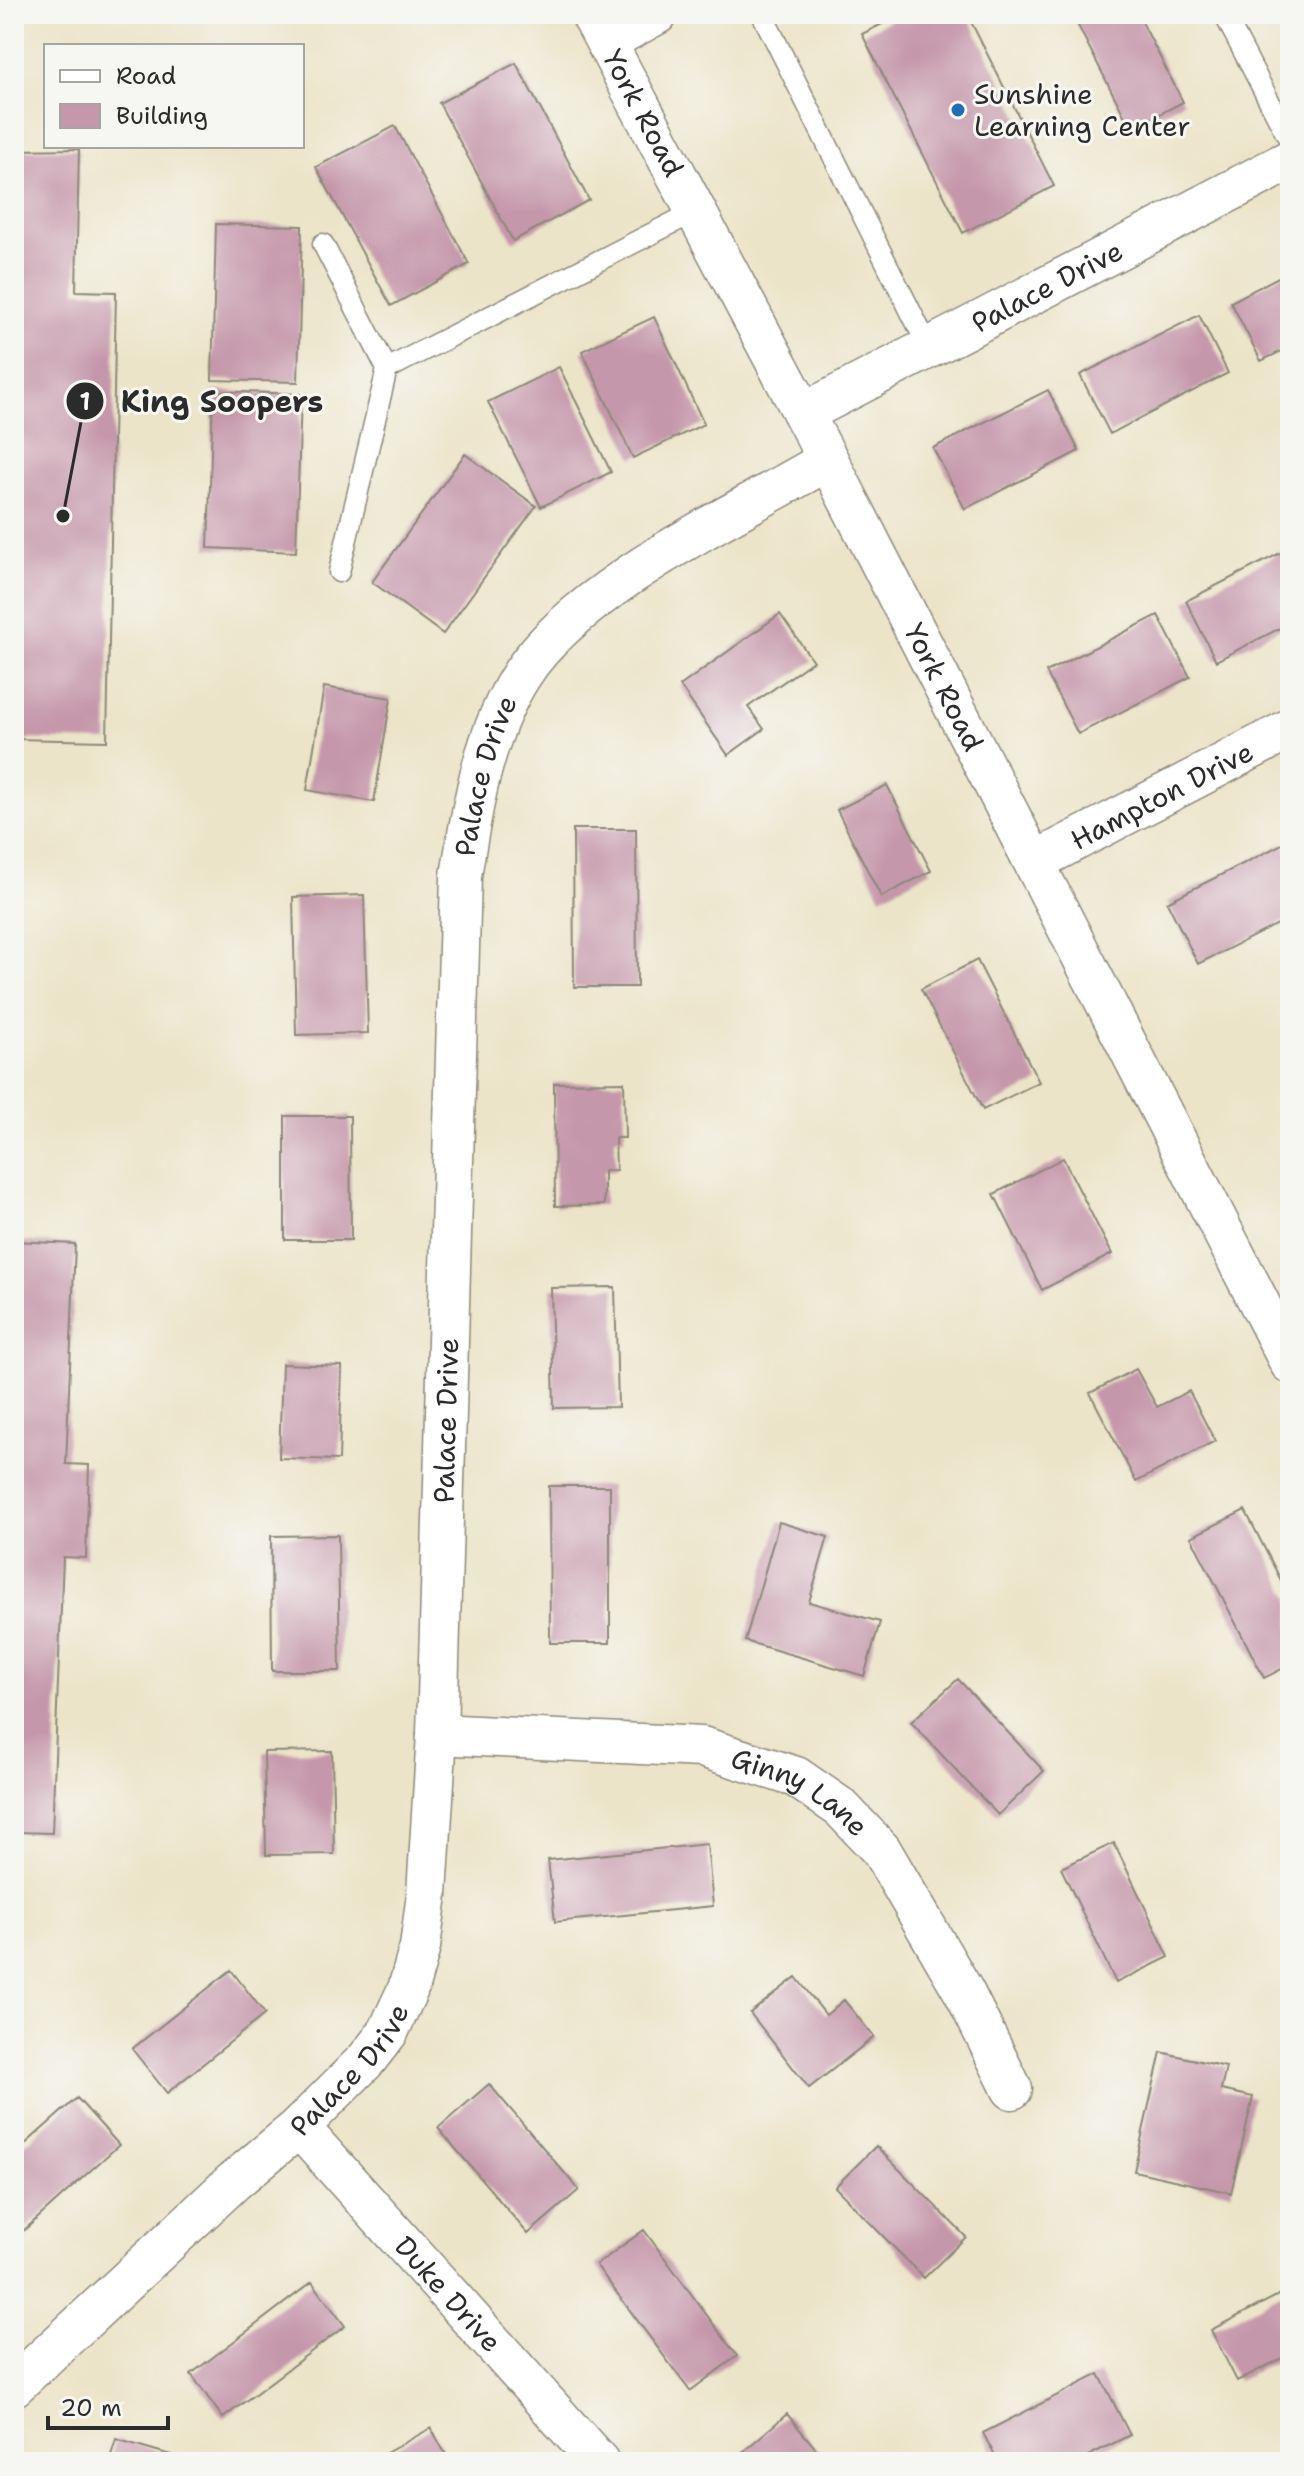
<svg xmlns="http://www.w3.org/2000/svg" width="1304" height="2476" font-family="'Shantell Sans',sans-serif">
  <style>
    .building { fill: #c597aa }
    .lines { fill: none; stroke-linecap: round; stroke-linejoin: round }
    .lane-casing { stroke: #8c887a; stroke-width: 23 }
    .street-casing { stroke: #8c887a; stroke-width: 43 }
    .lane { stroke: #fff; stroke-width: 20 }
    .street { stroke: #fff; stroke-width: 40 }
    .poi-dot { fill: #1f6fb2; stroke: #f6f6f2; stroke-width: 3 }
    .labels { text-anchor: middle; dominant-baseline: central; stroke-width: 6; stroke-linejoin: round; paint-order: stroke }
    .poi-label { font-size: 28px; fill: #2b2b2b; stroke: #f6f6f2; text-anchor: start }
    .street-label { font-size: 28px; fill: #2b2b2b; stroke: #f6f6f2 }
    .leader { fill: none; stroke: #2b2b2b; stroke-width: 3 }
    .callout-dot { fill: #2b2b2b; stroke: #f6f6f2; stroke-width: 3 }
    .mark-label { font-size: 24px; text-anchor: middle; font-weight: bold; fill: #fff }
    .callout-label { font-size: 30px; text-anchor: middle; font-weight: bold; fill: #2b2b2b; stroke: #f6f6f2; stroke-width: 6; stroke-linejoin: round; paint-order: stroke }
  </style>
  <rect width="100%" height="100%" fill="#f6f6f2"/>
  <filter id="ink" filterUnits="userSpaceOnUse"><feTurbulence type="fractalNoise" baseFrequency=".0125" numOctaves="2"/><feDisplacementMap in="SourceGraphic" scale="16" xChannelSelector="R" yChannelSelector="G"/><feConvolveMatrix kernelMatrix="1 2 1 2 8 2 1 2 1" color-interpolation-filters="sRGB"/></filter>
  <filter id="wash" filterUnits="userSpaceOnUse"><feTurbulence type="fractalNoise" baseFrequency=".006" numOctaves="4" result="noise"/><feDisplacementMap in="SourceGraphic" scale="32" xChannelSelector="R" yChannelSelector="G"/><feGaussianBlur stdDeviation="1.8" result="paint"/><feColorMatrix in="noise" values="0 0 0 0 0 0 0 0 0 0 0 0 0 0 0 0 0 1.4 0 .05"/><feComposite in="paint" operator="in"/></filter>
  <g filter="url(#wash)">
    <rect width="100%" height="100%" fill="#ece4c8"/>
    <g id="blocks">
      <path class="building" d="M902,14H967L1054,186L963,233L862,34Z
        M1072,14H1138L1183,102L1131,129Z
        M516,63L589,200L513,241L439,103Z
        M395,126L469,264L391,306L316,167Z
        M79,149L76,291L116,292L107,741L14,739V150Z
        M216,224L302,226L298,382L212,380Z
        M1290,271V347L1261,361L1231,302Z
        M1199,315L1228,373L1110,434L1080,375Z
        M654,317L704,424L633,458L582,351Z
        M559,367L611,472L541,507L488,402Z
        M1048,390L1079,451L965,509L933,448Z
        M213,391L301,394L296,552L208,548Z
        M465,454L536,506L443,634L372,582Z
        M1290,548V623L1216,661L1186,601Z
        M780,614L813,661L748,707L764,729L728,755L680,686Z
        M1158,615L1190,677L1078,734L1046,672Z
        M324,687L391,698L374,802L307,790Z
        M887,785L931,871L881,897L837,810Z
        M573,829H636L637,987H574Z
        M1284,843L1290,856V918L1198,964L1167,902Z
        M364,895L368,1033L296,1035L293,897Z
        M977,960L1039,1082L983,1110L921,989Z
        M624,1082L625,1138H615L616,1170L604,1171V1205L555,1206L554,1083Z
        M285,1116H350L351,1240H285Z
        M1063,1158L1112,1254L1042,1290L994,1194Z
        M14,1241L75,1244L66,1464L89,1465L86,1558L63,1557L52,1833L14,1832Z
        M615,1287L618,1407L554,1408L551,1288Z
        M282,1364L342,1366L339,1460L279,1458Z
        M1136,1369L1157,1407L1189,1391L1215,1441L1136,1482L1090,1393Z
        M549,1486H610V1643H550Z
        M1245,1510L1290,1598V1665L1264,1678L1191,1537Z
        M779,1522L828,1537L809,1602L880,1622L864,1676L745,1641Z
        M338,1535L340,1671H272L271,1536Z
        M958,1679L1044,1771L998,1815L911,1722Z
        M332,1751L334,1854L266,1855L264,1752Z
        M1114,1843L1169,1957L1116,1983L1061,1868Z
        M707,1844L713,1906L555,1922L548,1860Z
        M231,1970L265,2014L167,2093L132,2049Z
        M796,1977L826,2015L844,2000L874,2037L809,2088L750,2013Z
        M1161,2052L1226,2067L1221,2090L1253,2097L1231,2193L1134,2171Z
        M489,2084L579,2190L528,2234L438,2128Z
        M77,2098L119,2145L22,2232L14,2224V2154Z
        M876,2146L966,2237L924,2278L835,2187Z
        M644,2230L737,2356L690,2391L596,2265Z
        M312,2282L345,2326L223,2418L191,2374Z
        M1290,2289V2354L1237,2381L1211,2330Z
        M1099,2374L1130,2435L1076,2462H998L983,2433Z
        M787,2414L827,2462H745L739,2455Z
        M431,2428L450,2462H370Z
        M116,2439L174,2456L172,2462H109Z"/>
    </g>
  </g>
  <g filter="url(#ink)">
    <use href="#blocks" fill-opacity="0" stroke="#8c887a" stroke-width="2"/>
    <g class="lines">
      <g class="lane-casing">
        <path id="lane" d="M762,14L929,348
          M1224,14L1290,141
          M323,244L387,369
          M339,572L387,369L696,211"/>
      </g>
      <g class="street-casing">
        <g id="street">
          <path id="s1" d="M591,14L828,460L1290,1363"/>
          <path d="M606,42L657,14"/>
          <path id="s2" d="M804,413L1290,160"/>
          <path id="s3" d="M1034,862L1290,729"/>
          <path id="s4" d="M437,1734L702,1747L796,1777L841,1808L881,1850L964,1992L1012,2089"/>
          <path id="s5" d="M299,2127L599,2462"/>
          <path id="s6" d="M14,2386L233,2182L299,2127L367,2059L388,2032L408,1989L420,1947L427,1894L437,1734L461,876C472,808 483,734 522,674C578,587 738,513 828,460"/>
        </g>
      </g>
      <use href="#lane" class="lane"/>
      <use href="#street" class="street"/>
    </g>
  </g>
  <circle class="poi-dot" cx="958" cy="110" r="8"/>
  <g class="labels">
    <g class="poi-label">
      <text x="974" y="94">Sunshine<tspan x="974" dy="32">Learning Center</tspan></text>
    </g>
    <g class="street-label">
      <text stroke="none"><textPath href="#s1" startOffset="112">York Road</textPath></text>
      <text stroke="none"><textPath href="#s2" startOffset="274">Palace Drive</textPath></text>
      <text stroke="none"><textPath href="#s1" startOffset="760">York Road</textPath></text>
      <text stroke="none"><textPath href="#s6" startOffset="1782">Palace Drive</textPath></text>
      <text stroke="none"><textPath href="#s3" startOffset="144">Hampton Drive</textPath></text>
      <text stroke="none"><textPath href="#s6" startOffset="1134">Palace Drive</textPath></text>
      <text stroke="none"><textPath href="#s4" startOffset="374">Ginny Lane</textPath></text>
      <text stroke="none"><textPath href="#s6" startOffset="462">Palace Drive</textPath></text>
      <text stroke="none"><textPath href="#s5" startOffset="224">Duke Drive</textPath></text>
    </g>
  </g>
  <path class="leader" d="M63 516L85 401"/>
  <g class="callout-dot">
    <circle cx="63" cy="516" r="8"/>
    <circle cx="85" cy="401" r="20"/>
  </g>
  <g class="mark-label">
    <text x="85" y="410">1</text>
  </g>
  <g class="callout-label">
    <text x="222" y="412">King Soopers</text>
  </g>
  <rect width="1304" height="2476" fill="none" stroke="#f6f6f2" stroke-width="48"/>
  <rect x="44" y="44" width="260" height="104" fill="#f6f6f2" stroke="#a5a5a2" stroke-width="2"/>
  <rect x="60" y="70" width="40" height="12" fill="#ffffff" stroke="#a5a5a2" stroke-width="2"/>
  <text x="116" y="84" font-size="24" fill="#2b2b2b">Road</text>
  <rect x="60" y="104" width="40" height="24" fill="#c597aa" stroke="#a5a5a2" stroke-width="2"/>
  <text x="116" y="124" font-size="24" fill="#2b2b2b">Building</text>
  <path d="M48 2416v12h120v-12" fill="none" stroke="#2b2b2b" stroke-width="4"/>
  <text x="60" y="2416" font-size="24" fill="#2b2b2b" stroke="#f6f6f2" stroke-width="6" paint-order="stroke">20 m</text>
</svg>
